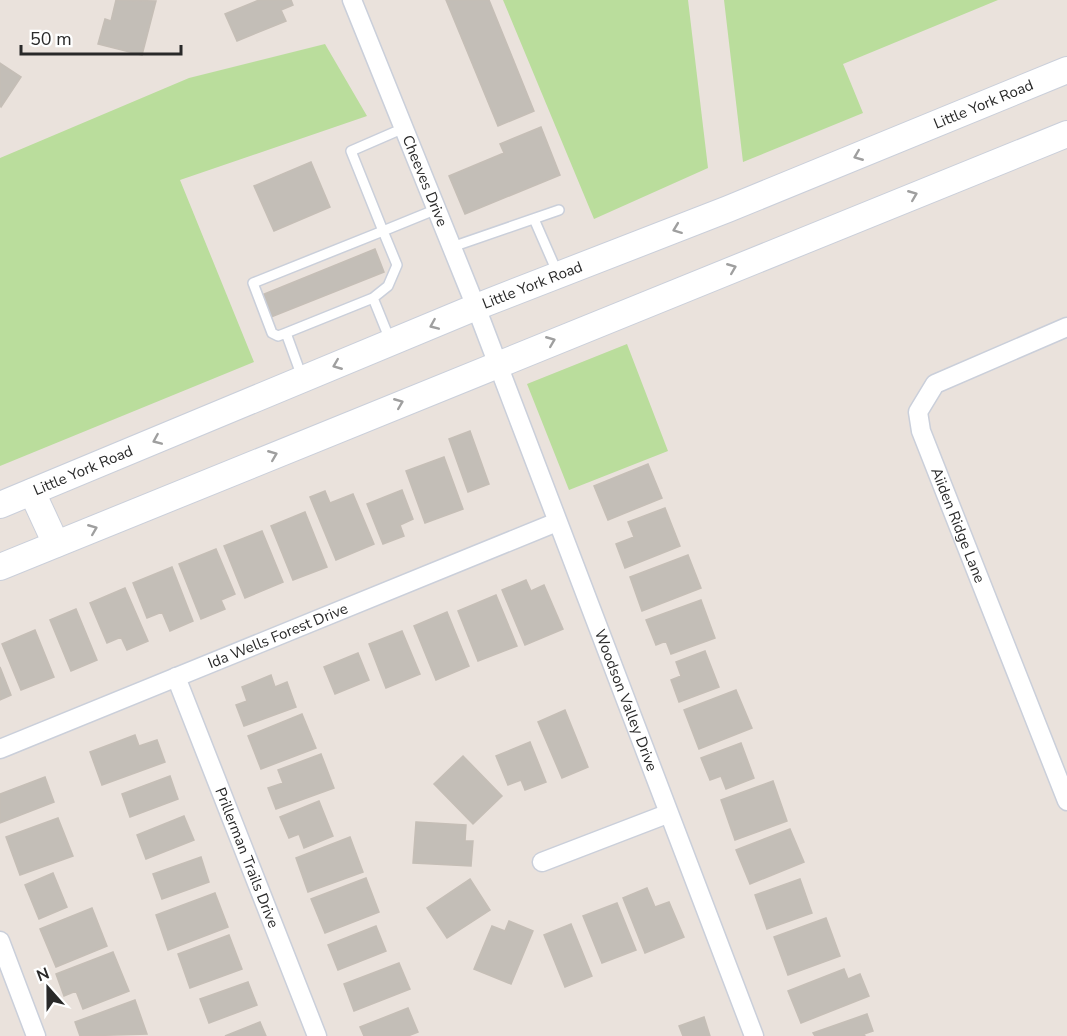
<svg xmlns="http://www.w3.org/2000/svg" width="1067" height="1036" font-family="'Nunito Sans',sans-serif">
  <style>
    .green { fill: #badd9c }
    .building { fill: #c3beb7; stroke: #c5beb6; stroke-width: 1.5 }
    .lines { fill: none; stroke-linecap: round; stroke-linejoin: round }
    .service-casing { stroke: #cacfda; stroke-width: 12 }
    .minor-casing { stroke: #cacfda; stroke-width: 21 }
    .secondary-casing { stroke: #cacfda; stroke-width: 28 }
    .service { stroke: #fff; stroke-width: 9 }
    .minor { stroke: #fff; stroke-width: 18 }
    .secondary { stroke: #fff; stroke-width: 26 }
    .oneway { stroke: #9f9f9f }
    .labels { text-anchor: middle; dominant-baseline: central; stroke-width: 6; stroke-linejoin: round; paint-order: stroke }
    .street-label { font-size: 15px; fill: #292929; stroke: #fff }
  </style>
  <rect width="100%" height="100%" fill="#eae2dc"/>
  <path class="green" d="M503,0H688L708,168L594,219Z
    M724,0H998L843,64L863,113L743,162Z
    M325,44L367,116L180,180L254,362L0,466V158L189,78Z
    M627,344L668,451L569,490L527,384Z"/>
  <path class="building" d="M116,0L156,1L142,55L98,44L105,19L111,21Z
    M259,0H291L293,5L281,10L286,21L237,41L225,14Z
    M446,0H489L534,111L498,126Z
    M0,63L21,77L1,107L0,106Z
    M541,127L560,175L465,214L449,176L504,153L500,144Z
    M311,162L330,207L274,231L254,186Z
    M375,249L384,272L271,317L262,295Z
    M470,431L489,484L468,492L449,439Z
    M444,457L463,509L425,523L406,471Z
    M648,464L662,498L608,520L594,486Z
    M402,490L413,519L400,525L404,536L383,544L367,504Z
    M325,491L330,503L353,494L374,544L336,560L310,497Z
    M665,508L680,546L625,568L616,544L634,537L628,522Z
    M305,512L327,567L293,580L271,526Z
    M262,531L283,582L245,598L224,546Z
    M216,549L235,594L221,600L225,609L201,619L179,564Z
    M688,555L701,588L642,611L630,577Z
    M172,567L193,621L170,631L162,612L147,618L133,583Z
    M526,580L531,591L544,585L563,629L525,645L502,590Z
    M125,588L148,641L127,650L121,637L107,643L90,603Z
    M496,595L517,646L478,661L458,611Z
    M701,600L715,638L671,654L666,641L656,645L646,620Z
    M76,609L97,660L71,671L50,620Z
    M447,612L469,666L436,680L414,626Z
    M35,630L54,677L21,690L2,644Z
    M402,631L420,674L386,688L369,644Z
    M705,651L719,687L679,702L671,680L681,676L676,662Z
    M358,653L369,680L335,694L324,667Z
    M0,667L11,695L0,700Z
    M271,675L275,687L287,682L296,707L244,726L236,705L247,701L242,687Z
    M736,690L752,728L699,749L684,710Z
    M565,710L588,767L562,778L538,722Z
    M302,714L316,748L261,769L248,736Z
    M135,735L139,746L157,740L165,762L102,785L90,752Z
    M530,742L546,782L525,790L521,780L508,785L496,756Z
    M741,743L754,778L726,789L721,776L710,780L701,758Z
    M321,754L334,788L276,809L268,788L283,783L278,770Z
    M463,756L502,796L473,824L434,784Z
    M170,776L178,799L130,817L122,794Z
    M45,777L54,802L0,823V794Z
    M773,781L787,821L735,840L721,800Z
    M319,801L333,836L304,848L299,834L289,838L280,817Z
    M184,816L194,840L146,859L137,835Z
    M58,818L73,856L20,875L6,837Z
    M416,822L466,825L465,841H473L471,866L413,863Z
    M790,829L804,862L750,884L736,850Z
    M350,837L363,872L308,892L296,858Z
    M201,857L209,882L162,899L153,874Z
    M53,873L67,907L39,919L25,885Z
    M366,878L379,912L325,933L311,899Z
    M470,879L490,910L447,938L427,908Z
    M800,879L812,913L767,929L755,895Z
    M647,888L655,907L669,902L684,937L645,953L623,898Z
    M215,893L228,927L168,950L156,915Z
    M617,903L636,950L602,963L583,916Z
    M92,908L107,946L56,967L40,929Z
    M826,918L840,956L788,975L774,937Z
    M509,921L533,931L511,984L474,969L492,926L505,931Z
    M571,924L592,976L565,987L544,935Z
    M376,926L386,951L338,970L328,945Z
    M229,935L242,969L190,988L178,954Z
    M113,952L129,991L83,1009L76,991L64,996L56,974Z
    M399,963L410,989L354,1011L344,984Z
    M844,969L848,979L860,974L869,996L801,1023L788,991Z
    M248,982L257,1005L209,1023L200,999Z
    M135,1000L147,1034L80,1036L75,1022Z
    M408,1008L418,1032L408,1036H364L360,1027Z
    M867,1014L873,1031L864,1034L865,1036H815L813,1033Z
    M704,1017L710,1036H683L679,1026Z
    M260,1022L266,1036H225Z"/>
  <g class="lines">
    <g class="service-casing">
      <path id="service" d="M404,128L351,151L383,231L437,209
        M534,219L558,274
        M452,247L559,210
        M373,298L390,340
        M286,333L373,298L388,286L397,265L383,231L253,283L272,333L278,336L286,333L302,377"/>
    </g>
    <g class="minor-casing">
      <g id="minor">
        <path id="s1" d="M352,0L476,307L754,1036"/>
        <path id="s2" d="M1067,327L935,384L918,412L921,431L1067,801"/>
        <path id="s3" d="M176,677L317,1036"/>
        <path id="s4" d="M0,749L557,522"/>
        <path d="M542,862L667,814"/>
        <path d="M0,941L36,1036"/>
      </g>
    </g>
    <g class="secondary-casing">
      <g id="secondary">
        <path d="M32,492L56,544"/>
        <path id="s5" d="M0,505L476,307L728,209L1067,70"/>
        <path d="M0,567L1067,134"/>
      </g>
    </g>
    <use href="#service" class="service"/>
    <use href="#minor" class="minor"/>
    <use href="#secondary" class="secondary"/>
  </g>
  <defs><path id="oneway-chevron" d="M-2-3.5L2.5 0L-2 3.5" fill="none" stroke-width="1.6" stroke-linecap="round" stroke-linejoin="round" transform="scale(1.5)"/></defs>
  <g class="oneway">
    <use href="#oneway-chevron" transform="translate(858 156) rotate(158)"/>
    <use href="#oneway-chevron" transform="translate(913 195) rotate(-22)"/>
    <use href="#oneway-chevron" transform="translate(677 229) rotate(159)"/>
    <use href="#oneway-chevron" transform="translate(732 268) rotate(-22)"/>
    <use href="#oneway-chevron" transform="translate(434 325) rotate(157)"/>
    <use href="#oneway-chevron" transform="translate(551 341) rotate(-22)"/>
    <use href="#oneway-chevron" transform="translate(337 365) rotate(158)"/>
    <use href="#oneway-chevron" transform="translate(399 403) rotate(-22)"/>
    <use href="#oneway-chevron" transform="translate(157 440) rotate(157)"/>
    <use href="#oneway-chevron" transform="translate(273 455) rotate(-22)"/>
    <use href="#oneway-chevron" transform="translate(93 529) rotate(-22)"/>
  </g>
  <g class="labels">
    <g class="street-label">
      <text stroke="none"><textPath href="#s5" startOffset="1062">Little York Road</textPath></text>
      <text stroke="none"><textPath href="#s1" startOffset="195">Cheeves Drive</textPath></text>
      <text stroke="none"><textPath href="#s5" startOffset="576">Little York Road</textPath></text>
      <text stroke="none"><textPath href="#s5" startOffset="90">Little York Road</textPath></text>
      <text stroke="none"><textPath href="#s2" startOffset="297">Aiiden Ridge Lane</textPath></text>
      <text stroke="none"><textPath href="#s4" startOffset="300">Ida Wells Forest Drive</textPath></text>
      <text stroke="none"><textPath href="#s1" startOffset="752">Woodson Valley Drive</textPath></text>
      <text stroke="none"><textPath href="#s3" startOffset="194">Prillerman Trails Drive</textPath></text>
    </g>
  </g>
  <g transform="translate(48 988) rotate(339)" stroke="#ffffff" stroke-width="4.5" paint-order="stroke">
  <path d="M0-4.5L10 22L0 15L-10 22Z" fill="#292929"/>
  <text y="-9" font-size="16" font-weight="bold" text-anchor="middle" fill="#292929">N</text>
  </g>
  <path d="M21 45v9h160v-9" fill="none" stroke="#292929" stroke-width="3"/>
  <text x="30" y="45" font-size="18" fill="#292929" stroke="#ffffff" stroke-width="4.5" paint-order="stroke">50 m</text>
</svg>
